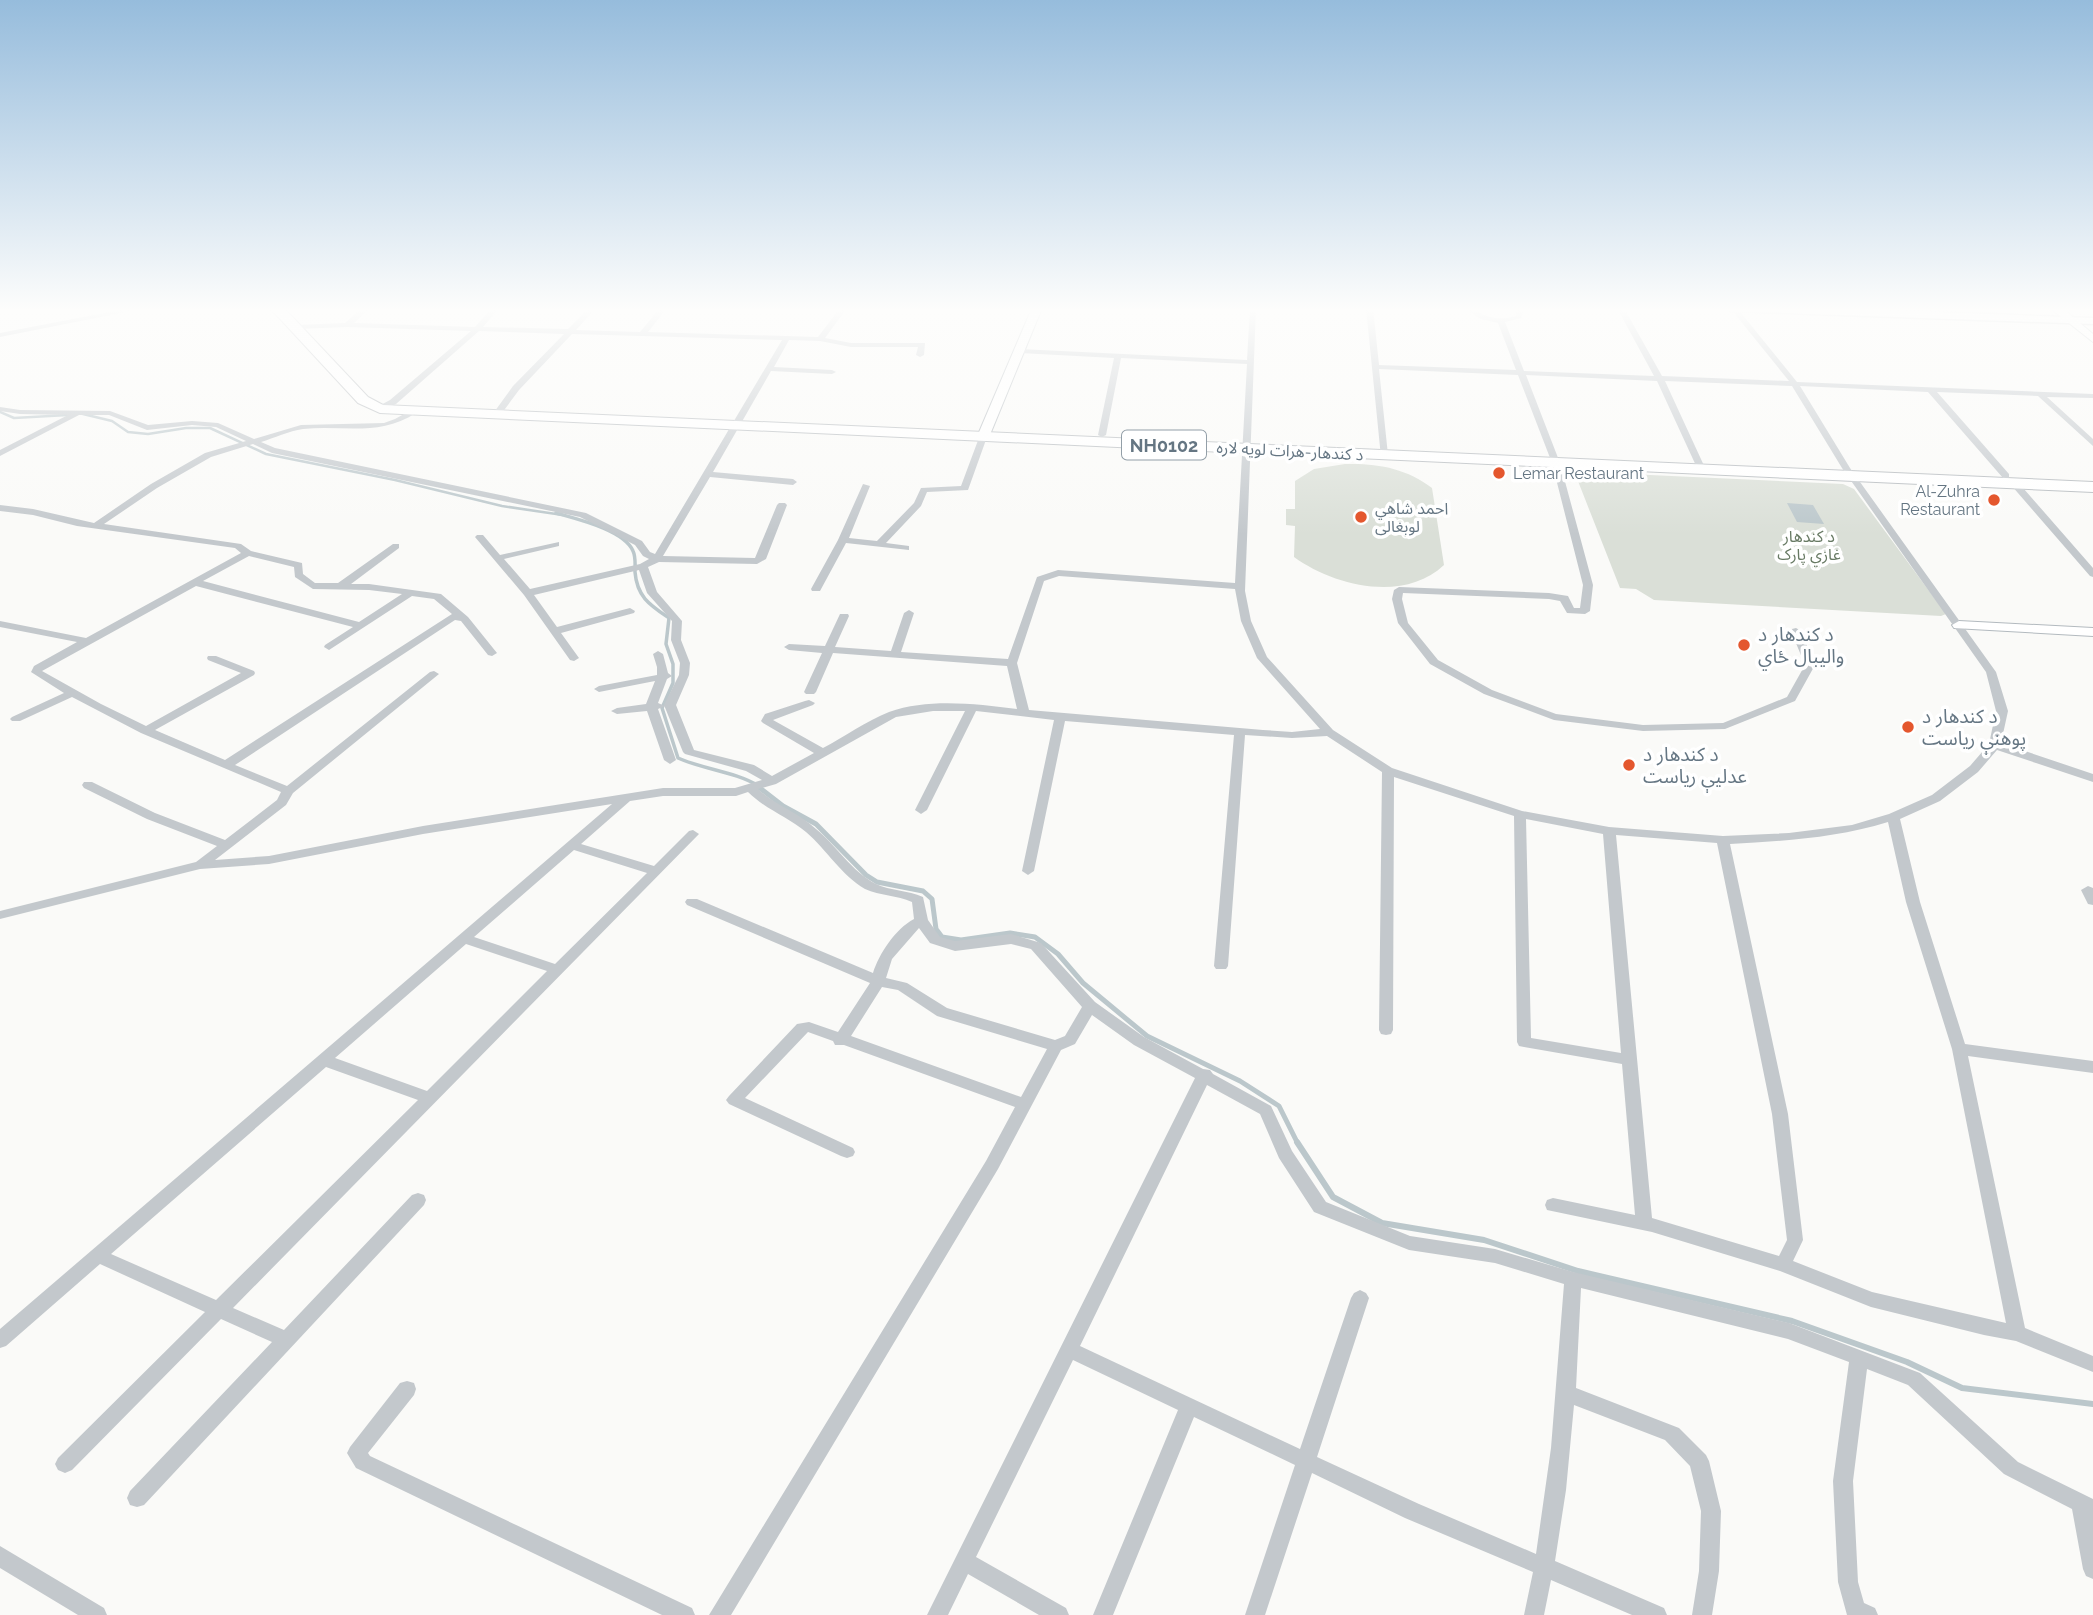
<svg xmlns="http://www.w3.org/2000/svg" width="2093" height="1615" font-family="Raleway,'Noto Sans Arabic',sans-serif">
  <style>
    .green { fill: #dadfd7 }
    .water { fill: #bbc7cb }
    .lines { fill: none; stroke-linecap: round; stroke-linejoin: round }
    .stream-far3 { stroke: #bbc7cb; stroke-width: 2.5 }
    .stream-far2 { stroke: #bbc7cb; stroke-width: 3.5 }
    .stream-far1 { stroke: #bbc7cb; stroke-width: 5 }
    .stream { stroke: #bbc7cb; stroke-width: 6 }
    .secondary-casing { stroke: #b3babf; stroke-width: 2 }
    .primary-casing { stroke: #b5babe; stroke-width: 3 }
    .highway-casing { stroke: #b4b9bd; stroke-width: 2 }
    .street { fill: #c3c8cc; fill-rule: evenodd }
    .secondary { fill: #fff; fill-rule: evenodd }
    .primary { fill: #fff; fill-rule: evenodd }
    .highway { fill: #fff; fill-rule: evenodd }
    .poi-dot { fill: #e4572e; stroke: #fff; stroke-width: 2.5 }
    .labels { text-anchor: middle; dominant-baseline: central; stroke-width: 7; stroke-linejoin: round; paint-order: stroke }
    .far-street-label { font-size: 16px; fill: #657683; stroke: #fff }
    .far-poi-label { font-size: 16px; fill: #657683; stroke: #fff; text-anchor: start }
    .far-park-label { font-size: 16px; fill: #687a64; stroke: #fff }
    .shield { fill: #fff; stroke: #939fa8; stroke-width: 2 }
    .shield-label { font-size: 18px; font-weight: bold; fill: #657683 }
    .poi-label { font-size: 19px; fill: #657683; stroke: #fff; text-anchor: start }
  </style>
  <rect width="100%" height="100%" fill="#fafaf8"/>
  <path class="green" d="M1345,464C1377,463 1406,468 1432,488L1444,565C1404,603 1334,586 1294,557L1295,526L1286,525V509H1295V481L1314,469Z
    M1585,472L1843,484L1854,489L1946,614L1941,616L1654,600L1636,589L1620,588L1576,476Z"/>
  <path class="water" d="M1787,503L1813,505L1824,524L1797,522Z"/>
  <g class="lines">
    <path class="stream-far3" d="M0,412L14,418L68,415
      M83,414L112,421L128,432L148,434L186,428H210L266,454L395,480L502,506L563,515"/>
    <path class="stream-far2" d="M556,513C577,519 624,530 633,551C636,557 635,566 635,572C637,597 650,605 669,618L666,644L673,664V683L662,708L678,758C705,770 734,771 759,786"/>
    <path class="stream-far1" d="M756,785L783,806L816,824L866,875L877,882L923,891L932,899L936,929L942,937L961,940L1010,933L1035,937L1058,954L1083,983L1147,1036L1240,1081L1279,1106L1298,1144"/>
    <path class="stream" d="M1297,1142L1333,1197L1382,1223L1484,1240L1578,1271L1792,1321L1907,1362L1962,1388L2093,1404"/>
    <g class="secondary-casing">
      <path id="secondary" d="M1032,308H1042L989,437L979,440L977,437Z
        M2050,308H2062L2093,334V342Z
        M1959,621L2093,628V636L1954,628L1952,625Z"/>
    </g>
    <g class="primary-casing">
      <path id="primary" d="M1725,308H1834L2093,318V324L1730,311Z"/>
    </g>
    <g class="highway-casing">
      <path id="highway" d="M270,308H284L368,397L383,405L2093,482V492L380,413L358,403Z"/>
    </g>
    <path class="street" d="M130,308H146L0,337V333Z
      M362,308H370L354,323L475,327L492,308H499L483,327L568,329L589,308H596L576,330L640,332L660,308H667L648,332L818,337L840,308H847L825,338L851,343H925L924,355L920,357L916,355L918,347H851L820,341L789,340L774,367L832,370L836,372L832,374L771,371L713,472L793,479L797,482L793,485L710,477L663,556L755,558L777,505L779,503H785L787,505L766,559L757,564L659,562L648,567L657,592L682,621L681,640L690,663L689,675L676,705L694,750L754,765L772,776L814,753L763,723L761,721L765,714L805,701L809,700L815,703L813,705L773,720L823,748C844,737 866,721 889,712C929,698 976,704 1017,709L1007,666L833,653L816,692L814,694H806L804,692L822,653L789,650L784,647L789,644L825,646L840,614H848L849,616L835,647L891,651L904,613L909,610L914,613L901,652L1008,659L1037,577L1058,570L1235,583L1247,364L1121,358L1106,435L1102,437L1098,435L1114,358L1020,353L1016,351L1020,349L1247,360L1250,308H1256L1245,591L1251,621L1267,657L1333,730L1392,768L1522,811L1609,827L1723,836L1789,833L1852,825L1889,814L1932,795L1970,766L1989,744L1996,711L1986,672L1842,468L1792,386L1665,381L1706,470L1702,473L1698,470L1657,381L1526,375L1560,463L1593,585L1590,611L1585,614L1567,613L1560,601L1549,599L1403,593L1402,599L1408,623L1438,660L1492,690L1556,714L1643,725L1723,723L1787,697L1805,665L1791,631L1792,629L1796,628L1801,631L1815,665L1795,701L1725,729L1643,731L1554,720L1484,694L1430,664L1398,623L1392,599L1394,590L1399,587L1549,593L1568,596L1574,608H1580L1583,585L1552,463L1518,375L1379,369L1388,455L1381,457L1366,308H1373L1379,365L1516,370L1498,323L1481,319L1470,312V308H1477V311C1489,319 1502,320 1516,316V313L1510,308H1519L1523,312L1521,318L1505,322L1524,371L1654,376L1617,308H1624L1662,376L1789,381L1730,308H1737L1797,382L2093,394V398L2047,397L2093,439V446L2038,396L1937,392L2009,474V478H2003L1928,392L1800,386L1850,468L1996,672L2008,711L2001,743L2093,774V782L1997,750L1978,772L1940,801L1900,819L1920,902L1965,1044L2093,1061V1073L1968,1056L2025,1328L2093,1356V1372L2016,1341L1984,1335L1871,1307L1780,1271L1652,1232L1547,1210L1545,1205L1547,1200L1553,1198L1635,1215L1622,1064L1524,1047L1519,1046L1517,1042L1514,816L1394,777L1393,1030L1391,1034L1386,1035L1381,1034L1379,1030L1382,772L1327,736L1292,738L1245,735L1228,966L1226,969H1216L1214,966L1234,735L1065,721L1034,871L1028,875L1022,871L1054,720L976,711L927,810L921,814L915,810L965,711H933L896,717L776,784L758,789C775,805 799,813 816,829C837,846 851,871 876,884C890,891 908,890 923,897L928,920L940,937L955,941L1011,934L1041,943L1095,1002L1144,1037L1203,1069L1210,1070L1213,1074L1271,1106L1292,1151L1326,1202L1410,1236L1495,1249L1573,1272L1789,1323L1920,1373L2018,1462L2093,1499V1579L2086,1576L2083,1569L2072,1509L2004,1474L1908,1385L1867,1369L1853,1481L1858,1582L1864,1603L1875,1608L1878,1615H1847L1838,1582L1833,1481L1849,1362L1788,1339L1581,1288L1576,1388L1679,1428L1706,1455L1709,1461L1721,1511L1719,1571L1712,1615H1692L1699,1571L1701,1511L1690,1466L1665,1440L1574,1405L1566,1490L1555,1561L1664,1608L1667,1615H1632L1551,1580L1544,1615H1524L1533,1572L1405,1518L1312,1473L1265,1615H1245L1295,1465L1194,1417L1113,1615H1093L1178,1410L1073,1360L976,1557L1066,1608L1069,1615H1039L968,1574L948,1615H927L1195,1078L1134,1045L1092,1015L1075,1044L1061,1050L998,1169L731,1615H709L986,1161L1015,1107L844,1045H835L833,1041L808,1032L745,1098L853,1148L855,1152L853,1156L847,1158L841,1156L729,1104L726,1100L729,1096L797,1024L809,1022L838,1032L870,983L687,905L685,902L687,899H697L873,973C879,954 895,929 914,919L912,902C897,895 880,896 865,889C841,875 827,850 806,832C788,817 765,809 748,792L736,796H663L630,801L581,844L654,866L689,831L693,830L699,834L233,1308L284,1330L412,1195L418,1193L424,1195L426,1200L424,1205L144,1505L137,1507L130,1505L127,1498L130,1491L272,1342L221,1319L72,1470L65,1473L58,1470L55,1464L58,1458L205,1312L100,1264L6,1346L0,1348V1329L612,804L423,834L269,864L200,869L0,919V911L196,862L217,846L147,819L84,788L82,785L84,782H92L155,813L225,840L277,800L281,792L141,733L72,697L20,721H12L10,719L12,717L64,693L31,672L34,666L77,642L0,627V621L86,638L241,553L235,548L77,526L33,515L0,511V505L33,509L94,523L151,484L205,453L246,441L216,427L192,425L147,430L109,415H79L0,456V450L68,415L20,414L0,411V407L20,410L110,411L148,425L192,421L218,423L254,439L301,425L384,423L395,419L413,409H416V413C379,437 344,425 303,429C289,431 274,438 261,442L275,448L586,513L642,541L650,552L655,554L782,340L572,334L519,390L499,417H496L492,415L513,386L564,334L479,331L396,404L380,411L376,409L377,407L390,400L471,331L347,327L296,329L292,327L296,325L345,323ZM253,444L272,453L580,517L635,545L643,556L649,559L640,564L530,589L504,559L559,546V542L500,555L483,535H477L475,537L524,595L570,660L574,661L579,658L561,633L634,613L635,611L630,608L557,627L534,595L639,570L647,593L672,621L671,640L680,663L679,675L664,705L683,752L685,754L746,771L762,780L735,788H663L423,826L269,856L215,860L286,805L293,793L439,674L434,671L430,672L287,786L235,765L455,620L461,621L488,655L492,656L497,653L468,617L441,594L369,584H351L399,548V544H393L338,583H315L303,574L302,563L251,551L241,544L104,524L157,488L211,457ZM249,556L294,567L295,577L313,589L369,590L402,594L359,622L203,581ZM1059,576L1235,589L1241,621L1257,658L1320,729L1292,732L1263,730L1029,710L1017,663L1044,581ZM196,586L353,627L325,645L324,647L329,650L412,596L434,599L452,614L225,760L155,730L254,675L255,673L254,671L216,656H208L207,658L208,660L241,673L146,726L101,704L42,671ZM1526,819L1603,834L1621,1053L1531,1038ZM1888,822L1906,902L1952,1049L2006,1323L1872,1292L1793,1261L1803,1240L1788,1114L1730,844C1784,841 1836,838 1888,822ZM1616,835L1717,843L1772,1114L1787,1240L1779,1256L1652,1218ZM574,850L647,873L555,964L474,937ZM919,928L930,943L955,951L1011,944L1031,949L1082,1007L1065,1036L1055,1040L947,1008L907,983L886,978L892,959ZM466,944L547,971L427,1091L335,1058ZM882,987L898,990L937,1016L1047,1049L1021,1097L851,1036ZM326,1067L418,1100L216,1300L111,1254ZM1207,1085L1260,1114L1279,1158L1314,1212L1409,1250L1495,1263L1564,1284L1551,1448L1536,1554L1419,1504L1317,1457L1369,1298L1366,1293L1360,1290L1354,1293L1351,1298L1300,1449L1080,1346Z
      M980,435L987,437L968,490L927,492L921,506L886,543L909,546V550L846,543L820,591H812L811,589L838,540L863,484L870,486L849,538L877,541L914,503L921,488L961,486Z
      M2014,480L2017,481L2093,568V577L2090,576L2011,485L2010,483Z
      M658,651L663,654L668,673L672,676L667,679L658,703L665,706L658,709L676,760L670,764L664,760L647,711L617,714L611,711L617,708L646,704L655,681L599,692L594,689L599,686L657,675V667L653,654Z
      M2088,886L2093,888V905L2088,904L2081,890Z
      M407,1381L414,1383L416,1389L414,1395L368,1453L370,1456L692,1608L695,1615H662L356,1468L347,1453L350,1447L400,1383Z
      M0,1546L104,1608L107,1615H78L0,1568Z"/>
    <use href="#secondary" class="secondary"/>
    <use href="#primary" class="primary"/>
    <use href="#highway" class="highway"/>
  </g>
  <linearGradient id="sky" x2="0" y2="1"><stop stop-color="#96bcdc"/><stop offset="0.58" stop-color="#fdfdfc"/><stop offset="1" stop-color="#fdfdfc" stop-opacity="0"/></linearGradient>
  <rect width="2093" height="535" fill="url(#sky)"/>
  <g class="poi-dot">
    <circle cx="1499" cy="473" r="7"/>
    <circle cx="1994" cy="500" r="7"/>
    <circle cx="1361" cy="517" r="7"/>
    <circle cx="1744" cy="645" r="7"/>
    <circle cx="1908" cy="727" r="7"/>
    <circle cx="1629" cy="765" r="7"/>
  </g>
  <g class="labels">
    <g class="far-street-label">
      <text transform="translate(1290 451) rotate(3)">د کندهار-هرات لويه لاره</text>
    </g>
    <g class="far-poi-label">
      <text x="1513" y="473">Lemar Restaurant</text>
      <text x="1980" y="491" text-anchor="end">Al-Zuhra<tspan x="1980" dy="18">Restaurant</tspan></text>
      <text x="1375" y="508">احمد شاهي<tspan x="1375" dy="18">لوبغالی</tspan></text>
    </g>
    <g class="far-park-label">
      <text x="1809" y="536">د کندهار<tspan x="1809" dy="18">غازي پارک</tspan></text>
    </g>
    <rect class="shield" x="1122" y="430.5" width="84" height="29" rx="5"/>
    <g class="shield-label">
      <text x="1164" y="445">NH0102</text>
    </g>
    <g class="poi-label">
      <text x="1758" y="634">د کندهار د<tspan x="1758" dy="22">واليبال ځاي</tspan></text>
      <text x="1922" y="716">د کندهار د<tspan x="1922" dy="22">پوهنې رياست</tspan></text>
      <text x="1643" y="754">د کندهار د<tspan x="1643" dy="22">عدلیې رياست</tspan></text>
    </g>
  </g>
</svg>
